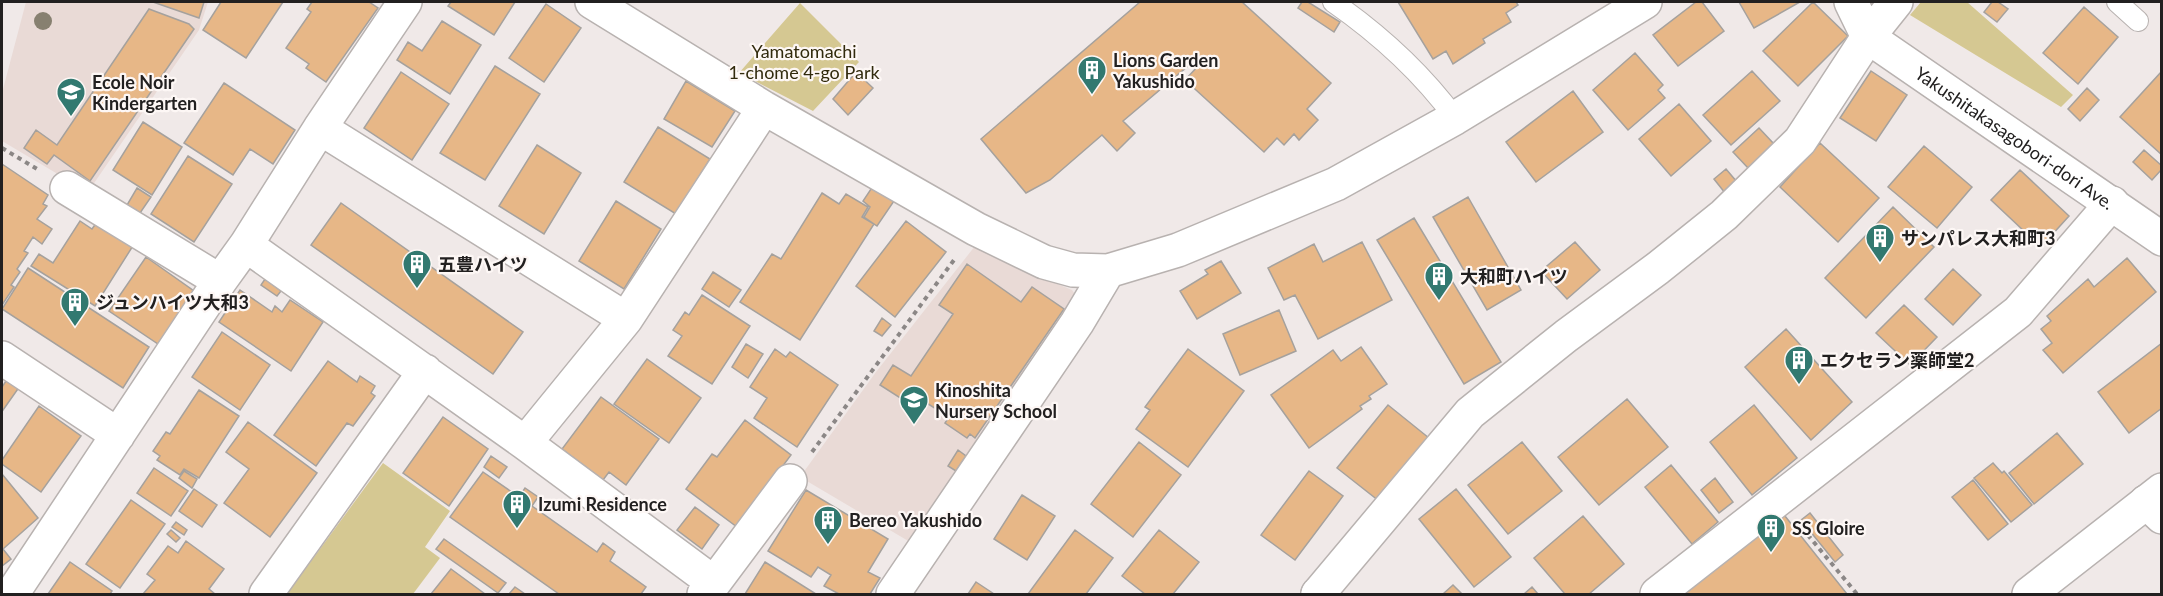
<svg xmlns="http://www.w3.org/2000/svg" width="2163" height="596" font-family="Lato,'Noto Sans JP',sans-serif">
  <style>
    .built { fill: #e9dad6 }
    .green { fill: #d5c892 }
    .building { fill: #e7b787; stroke: #a5a19d; stroke-width: 1.5 }
    .lines { fill: none; stroke-linecap: round; stroke-linejoin: round }
    .lane-casing { stroke: #b8b2b0; stroke-width: 22 }
    .street-casing { stroke: #b8b2b0; stroke-width: 36 }
    .secondary-casing { stroke: #b8b2b0; stroke-width: 36 }
    .path { stroke: #8b8786; stroke-width: 4; stroke-dasharray: 4.5 4.5; stroke-linecap: butt }
    .lane { stroke: #fff; stroke-width: 20 }
    .street { stroke: #fff; stroke-width: 33 }
    .secondary { stroke: #fff; stroke-width: 33 }
    .tree { fill: #878070 }
    .labels { text-anchor: middle; dominant-baseline: central; stroke-width: 4.5; stroke-linejoin: round; paint-order: stroke }
    .park-label { font-size: 18px; fill: #312a0d; stroke: #fdf7f5 }
    .poi-label { font-size: 18px; font-weight: bold; fill: #222020; stroke: #fdf7f5; text-anchor: start }
    .street-label { font-size: 18px; fill: #222020; stroke: #fdf7f5 }
  </style>
  <rect width="100%" height="100%" fill="#f0e9e8"/>
  <path class="built" d="M26,2H208L199,30L88,192L2,141V93Z
    M975,246L1029,272L1072,290L1077,297L910,542L800,477L876,372Z"/>
  <path class="green" d="M1921,2H1967L2073,95L2061,107L1910,15Z
    M800,3L859,62L813,111L739,73Z
    M383,463L450,511L425,547L440,558L413,594H287Z"/>
  <path class="building" d="M153,2H204L199,18Z
    M221,2H283L246,58L203,30Z
    M312,2H369L378,8L326,82L306,68L309,64L286,48L311,12L307,9Z
    M451,2H515L494,35L448,6Z
    M1140,2H1242L1331,83L1307,109L1318,120L1299,140L1294,134L1284,145L1277,138L1264,152L1185,80L1199,65L1193,62L1123,121L1135,133L1117,151L1102,135L1050,180L1026,193L981,139Z
    M1302,2H1308L1340,22L1334,32L1298,8Z
    M1398,2H1516L1518,5L1506,13L1511,22L1483,39L1485,43L1453,64L1446,51L1433,59Z
    M1696,2H1702L1724,31L1678,66L1653,35Z
    M1739,2H1800L1754,28Z
    M1813,2L1848,36L1798,86L1763,51Z
    M1992,2H1998L2008,9L1997,22L1984,12Z
    M546,4L581,28L544,82L509,58Z
    M2084,7L2118,37L2078,84L2043,53Z
    M149,9L189,24L194,29L90,181L54,155L47,164L24,148L36,130L57,145Z
    M442,21L481,45L450,94L397,60L408,42L422,51Z
    M1635,53L1663,85L1658,90L1665,98L1628,130L1593,90Z
    M495,66L540,94L485,180L440,153Z
    M1752,71L1780,101L1731,145L1703,115Z
    M1871,71L1907,95L1876,141L1840,118Z
    M2162,71V155L2120,117Z
    M401,72L449,104L412,160L364,128Z
    M856,72L873,88L848,115L833,99Z
    M686,81L735,111L712,147L664,119Z
    M224,83L295,130L273,164L250,149L233,175L184,143Z
    M2087,88L2099,100L2080,121L2068,109Z
    M1573,91L1603,132L1536,182L1506,142Z
    M1679,104L1711,141L1671,176L1639,139Z
    M143,122L182,147L152,195L113,170Z
    M658,127L710,159L676,214L624,182Z
    M1759,128L1774,144L1748,168L1733,152Z
    M1820,143L1879,198L1838,242L1780,187Z
    M537,145L581,173L544,234L499,206Z
    M1924,146L1972,187L1937,228L1888,187Z
    M2144,150L2162,166V169L2152,180L2133,162Z
    M188,156L232,184L194,242L151,214Z
    M2,164L48,195L43,204L47,206L37,219L52,229L42,244L33,237L24,251L28,253L17,269L20,272L11,285L14,287L2,305Z
    M1726,169L1737,182L1725,193L1714,179Z
    M2020,170L2069,216L2041,247L1991,200Z
    M873,186L894,201L877,226L864,217L870,207L863,201Z
    M137,188L151,197L140,213L127,205Z
    M822,193L839,204L846,194L868,207L862,217L874,224L800,340L740,302L772,254L781,259Z
    M1468,197L1521,290L1487,310L1433,217Z
    M616,201L661,229L624,289L579,261Z
    M341,203L523,332L493,374L311,245Z
    M1893,207L1934,247L1866,318L1825,278Z
    M1414,218L1501,362L1464,384L1377,240Z
    M80,221L92,229L97,222L136,241L95,306L31,266L39,254L53,263Z
    M906,221L946,252L895,317L856,286Z
    M1362,242L1392,300L1318,339L1295,295L1284,300L1268,268L1314,244L1323,262Z
    M1575,242L1600,270L1567,299L1541,271Z
    M146,257L194,291L158,344L109,311Z
    M2127,258L2156,292L2063,373L2043,350L2052,343L2041,329L2051,321L2047,316L2088,279L2094,287Z
    M1221,261L1241,293L1197,319L1180,291L1208,274L1205,270Z
    M967,264L1021,302L1032,287L1064,309L975,438L970,434L967,438L945,423L949,417L922,400L916,408L880,385L893,365L911,376L953,314L939,305Z
    M28,268L149,347L123,388L2,309Z
    M1953,269L1981,295L1953,325L1925,299Z
    M713,272L741,290L729,307L702,289Z
    M265,279L281,291L277,296L261,285Z
    M240,290L272,312L275,306L282,312L290,300L323,322L291,371L219,322Z
    M702,295L750,326L712,384L668,356L682,336L673,330L685,312L689,315Z
    M1904,305L1937,337L1910,365L1876,333Z
    M1279,310L1296,351L1240,375L1223,334Z
    M882,318L891,325L882,336L874,331Z
    M1786,329L1852,402L1811,440L1745,367Z
    M222,332L270,365L240,410L192,377Z
    M2162,343V408L2129,433L2098,392Z
    M746,344L763,354L748,378L732,367Z
    M1361,347L1387,384L1369,396L1371,399L1360,406L1362,409L1309,448L1271,395L1333,350L1341,361Z
    M775,349L786,357L790,352L838,385L797,447L754,418L767,398L750,387Z
    M1188,349L1244,391L1188,467L1136,429L1150,410L1145,407Z
    M647,359L701,398L669,443L614,404Z
    M328,361L357,382L360,376L375,386L371,393L375,396L353,426L347,423L316,466L274,435Z
    M8,378L20,386L3,410L2,409V387Z
    M199,390L239,416L199,478L184,469L180,475L157,460L160,456L153,451L166,432L170,434Z
    M601,397L659,439L626,485L609,472L603,480L562,449Z
    M1627,399L1668,447L1599,505L1558,457Z
    M1388,405L1429,438L1379,501L1337,468Z
    M1754,405L1797,458L1752,495L1710,442Z
    M39,406L81,436L41,492L2,464V460Z
    M443,417L488,449L449,506L403,473Z
    M745,420L791,455L737,527L686,489L712,454L717,457Z
    M248,422L317,473L270,537L224,503L249,469L226,452Z
    M2057,433L2083,464L2034,504L2009,473Z
    M1139,442L1181,475L1133,537L1091,504Z
    M1522,442L1562,491L1508,534L1468,485Z
    M958,450L966,456L956,471L948,466Z
    M491,456L507,467L499,478L484,467Z
    M1993,463L2002,473L2004,471L2032,505L2011,522L1974,478Z
    M1671,465L1718,522L1692,544L1645,487Z
    M154,468L188,491L171,516L137,493Z
    M184,471L197,479L192,488L179,478Z
    M1309,471L1343,496L1295,560L1261,535Z
    M483,472L519,497L525,488L538,497L532,506L597,552L603,543L615,552L610,561L646,587L641,594H559L450,517Z
    M2,474L38,518L3,549L11,559L2,566Z
    M1715,478L1733,502L1719,513L1701,490Z
    M1973,480L2008,524L1988,540L1952,497Z
    M194,489L217,505L202,527L179,511Z
    M1456,489L1511,557L1474,587L1419,519Z
    M806,490L888,539L868,572L880,578L870,594H839L824,586L831,575L818,567L811,577L768,551Z
    M1022,495L1055,516L1027,560L994,539Z
    M131,500L165,524L120,588L86,564Z
    M695,507L719,525L702,549L677,530Z
    M1781,511L1847,594H1676Z
    M1810,513L1843,555L1835,562L1801,520Z
    M1583,516L1624,564L1589,594H1565L1534,558Z
    M176,522L187,530L184,535L172,527Z
    M171,530L180,538L176,542L167,534Z
    M1075,530L1113,558L1086,594H1028Z
    M1159,530L1199,562L1173,594H1145L1122,576Z
    M444,539L506,583L498,593L436,549Z
    M186,541L224,569L209,589L215,594H143L155,580L147,574L168,546L178,553Z
    M70,562L112,591L110,594H48Z
    M765,562L816,594H745Z
    M451,569L485,594H431Z
    M976,582L994,594H968Z
    M1453,585L1462,594H1443Z
    M515,587L525,594H509Z
    M1532,587L1538,594H1524Z"/>
  <g class="lines">
    <g class="lane-casing">
      <path id="lane" d="M1333,2C1379,34 1421,72 1455,118
        M2117,2L2138,21"/>
    </g>
    <g class="street-casing">
      <path id="street" d="M592,2L764,108L976,229L1044,262L1073,270L1108,271L1178,250L1336,184L1455,118L1645,2
        M1851,2L1868,37
        M320,128L626,319
        M67,188L220,281
        M246,245L525,443L714,583L704,594
        M2,358L118,435
        M525,443L626,319L764,108
        M2146,502L2162,517
        M714,583L790,481
        M12,594L220,281L246,245L320,128L405,2
        M266,594L425,371
        M893,594L1077,323L1108,271
        M1318,594L1470,413L1566,336L1658,268L1724,215L1800,141L1868,37L1896,2
        M1657,594L2018,312L2112,203"/>
    </g>
    <g class="secondary-casing">
      <g id="secondary">
        <path id="s1" d="M1868,37L2162,239"/>
        <path d="M1318,594H1319"/>
        <path d="M2029,594L2162,490"/>
      </g>
    </g>
    <path class="path" d="M2,148L37,169
      M812,452L954,260
      M1802,528L1857,594"/>
    <use href="#lane" class="lane"/>
    <use href="#street" class="street"/>
    <use href="#secondary" class="secondary"/>
  </g>
  <circle class="tree" cx="43" cy="21" r="9"/>
  <defs>
    <g id="building-pin" transform="scale(1.5)"><path d="M0 17L-7.5 6A9.5 9.5 0 1 1 7.5 6Z" fill="#327970" stroke="#fdf7f5"/><path d="M-4-6H4V6H1V3H-1V6H-4ZM-2.5-4.3h1.7v1.8h-1.7ZM.8-4.3h1.7v1.8H.8ZM-2.5-1h1.7V.8h-1.7ZM.8-1h1.7V.8H.8Z" fill="#fff"/></g>
    <g id="school-pin" transform="scale(1.5)"><path d="M0 17L-7.5 6A9.5 9.5 0 1 1 7.5 6Z" fill="#327970" stroke="#fdf7f5"/><path d="M0-5L7-2L0 1L-7-2ZM-4 1L0 2.5L4 1V4Q0 6-4 4Z" fill="#fff"/></g>
  </defs>
  <g fill-rule="evenodd">
    <use href="#building-pin" x="1092" y="70"/>
    <use href="#school-pin" x="71" y="92"/>
    <use href="#building-pin" x="1880" y="238"/>
    <use href="#building-pin" x="417" y="264"/>
    <use href="#building-pin" x="1439" y="276"/>
    <use href="#building-pin" x="75" y="302"/>
    <use href="#building-pin" x="1799" y="360"/>
    <use href="#school-pin" x="914" y="400"/>
    <use href="#building-pin" x="517" y="504"/>
    <use href="#building-pin" x="828" y="520"/>
    <use href="#building-pin" x="1771" y="528"/>
  </g>
  <g class="labels">
    <g class="park-label">
      <text x="804" y="51">Yamatomachi<tspan x="804" dy="21">1-chome 4-go Park</tspan></text>
    </g>
    <g class="poi-label">
      <text x="1113" y="60">Lions Garden<tspan x="1113" dy="21">Yakushido</tspan></text>
      <text x="92" y="82">Ecole Noir<tspan x="92" dy="21">Kindergarten</tspan></text>
      <text x="1901" y="238">サンパレス大和町3</text>
      <text x="438" y="264">五豊ハイツ</text>
      <text x="1460" y="276">大和町ハイツ</text>
      <text x="96" y="302">ジュンハイツ大和3</text>
      <text x="1820" y="360">エクセラン薬師堂2</text>
      <text x="935" y="390">Kinoshita<tspan x="935" dy="21">Nursery School</tspan></text>
      <text x="538" y="504">Izumi Residence</text>
      <text x="849" y="520">Bereo Yakushido</text>
      <text x="1792" y="528">SS Gloire</text>
    </g>
    <g class="street-label">
      <text stroke="none"><textPath href="#s1" startOffset="178">Yakushitakasagobori-dori Ave.</textPath></text>
    </g>
  </g>
  <rect width="2163" height="596" fill="none" stroke="#222020" stroke-width="6"/>
</svg>
